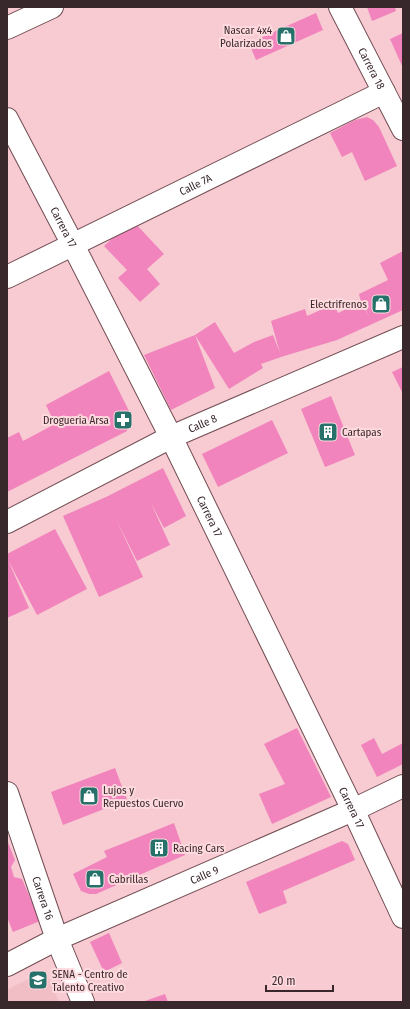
<svg xmlns="http://www.w3.org/2000/svg" width="410" height="1009" font-family="'Fira Sans Condensed',sans-serif">
  <style>
    .built { fill: #f2bec5 }
    .building { fill: #f183bd }
    .lines { fill: none; stroke-linecap: round; stroke-linejoin: round }
    .minor-casing { stroke: #724d53; stroke-width: 24 }
    .tertiary-casing { stroke: #724d53; stroke-width: 24 }
    .minor { stroke: #fff; stroke-width: 22 }
    .tertiary { stroke: #fff; stroke-width: 22 }
    .labels { text-anchor: middle; dominant-baseline: central; stroke-width: 4; stroke-linejoin: round; paint-order: stroke }
    .poi-label { font-size: 11px; fill: #39282b; stroke: #fedadf; text-anchor: start }
    .street-label { font-size: 11px; fill: #39282b; stroke: #fedadf }
  </style>
  <rect width="100%" height="100%" fill="#f7cbd1"/>
  <path class="built" d="M45,970L59,1002H7V990Z"/>
  <path class="building" d="M367,7H395L396,11L372,21Z
    M316,13L323,30L256,60L249,43Z
    M403,33V68L390,39Z
    M367,117L373,120L379,127L397,166L365,181L352,152L342,157L330,133L355,120Z
    M132,220L164,254L147,269L160,284L140,302L118,278L127,270L104,246Z
    M403,251V310L337,340L281,357L261,364L263,368L229,389L195,335L215,322L234,353L254,342L273,335L280,353L271,321L305,309L307,316L334,304L338,313L361,302L369,317L364,306L361,302L359,294L388,280L380,263Z
    M195,335L215,388L171,410L144,355Z
    M403,367V394L392,372Z
    M109,371L130,413L127,431L7,492V438L19,432L23,441L55,424L46,405Z
    M331,396L355,455L325,467L301,409Z
    M272,420L288,453L218,487L202,454Z
    M163,468L186,516L164,528L150,501L170,545L137,561L116,519L143,577L99,597L63,516L106,497Z
    M55,529L87,589L37,615L8,560L29,608L7,618V554Z
    M297,728L331,797L272,824L259,794L285,784L264,744Z
    M374,738L382,754L403,743V764L377,777L361,745Z
    M115,768L127,800L63,825L51,792Z
    M174,823L185,855L96,894H89L81,891L73,874L107,857L104,851Z
    M7,840L15,860L11,867L14,877L22,879L40,921L13,932L7,917Z
    M342,841L348,844L355,860L283,891L287,903L259,914L246,882Z
    M109,933L122,963L104,972L90,942Z
    M165,994L168,1002H142Z"/>
  <g class="lines">
    <g class="minor-casing">
      <g id="minor">
        <path id="s1" d="M7,277L384,92"/>
        <path id="s2" d="M7,793L57,939L83,1002"/>
        <path id="s3" d="M7,965L57,939L353,810L403,786"/>
      </g>
    </g>
    <g class="tertiary-casing">
      <g id="tertiary">
        <path id="s4" d="M340,7L403,129"/>
        <path d="M7,28L52,7"/>
        <path id="s5" d="M7,119L73,245L171,437L356,816L403,917"/>
        <path id="s6" d="M7,522L171,437L403,337"/>
      </g>
    </g>
    <use href="#minor" class="minor"/>
    <use href="#tertiary" class="tertiary"/>
  </g>
  <defs>
    <g id="shop-square" transform="scale(1)"><rect x="-9" y="-9" width="18" height="18" rx="4" fill="#27716b" stroke="#fedadf"/><path d="M-5-2.5h2.3a2.7 3.5 0 0 1 5.4 0H5L5.5 6h-11ZM-1.5-2.5h3a1.5 2.3 0 0 0-3 0Z" fill="#fff"/></g>
    <g id="pharmacy-square" transform="scale(1)"><rect x="-9" y="-9" width="18" height="18" rx="4" fill="#27716b" stroke="#fedadf"/><path d="M-2-6h4v4h4v4h-4v4h-4v-4h-4v-4h4Z" fill="#fff"/></g>
    <g id="building-square" transform="scale(1)"><rect x="-9" y="-9" width="18" height="18" rx="4" fill="#27716b" stroke="#fedadf"/><path d="M-4-6H4V6H1V3H-1V6H-4ZM-2.5-4.3h1.7v1.8h-1.7ZM.8-4.3h1.7v1.8H.8ZM-2.5-1h1.7V.8h-1.7ZM.8-1h1.7V.8H.8Z" fill="#fff"/></g>
    <g id="university-square" transform="scale(1)"><rect x="-9" y="-9" width="18" height="18" rx="4" fill="#27716b" stroke="#fedadf"/><path d="M0-5L7-2L0 1L-7-2ZM-4 1L0 2.5L4 1V4Q0 6-4 4Z" fill="#fff"/></g>
  </defs>
  <g fill-rule="evenodd">
    <use href="#shop-square" x="286" y="36"/>
    <use href="#shop-square" x="381" y="304"/>
    <use href="#pharmacy-square" x="123" y="420"/>
    <use href="#building-square" x="328" y="432"/>
    <use href="#shop-square" x="89" y="796"/>
    <use href="#building-square" x="159" y="848"/>
    <use href="#shop-square" x="95" y="879"/>
    <use href="#university-square" x="38" y="980"/>
  </g>
  <g class="labels">
    <g class="poi-label">
      <text x="272" y="30" text-anchor="end">Nascar 4x4<tspan x="272" dy="13">Polarizados</tspan></text>
      <text x="367" y="304" text-anchor="end">Electrifrenos</text>
      <text x="109" y="420" text-anchor="end">Drogueria Arsa</text>
      <text x="342" y="432">Cartapas</text>
      <text x="103" y="790">Lujos y<tspan x="103" dy="13">Repuestos Cuervo</tspan></text>
      <text x="173" y="848">Racing Cars</text>
      <text x="109" y="879">Cabrillas</text>
      <text x="52" y="974">SENA - Centro de<tspan x="52" dy="13">Talento Creativo</tspan></text>
    </g>
    <g class="street-label">
      <text stroke="none"><textPath href="#s4" startOffset="69">Carrera 18</textPath></text>
      <text stroke="none"><textPath href="#s1" startOffset="210">Calle 7A</textPath></text>
      <text stroke="none"><textPath href="#s5" startOffset="122">Carrera 17</textPath></text>
      <text stroke="none"><textPath href="#s6" startOffset="219">Calle 8</textPath></text>
      <text stroke="none"><textPath href="#s5" startOffset="446">Carrera 17</textPath></text>
      <text stroke="none"><textPath href="#s5" startOffset="770">Carrera 17</textPath></text>
      <text stroke="none"><textPath href="#s3" startOffset="217">Calle 9</textPath></text>
      <text stroke="none"><textPath href="#s2" startOffset="111">Carrera 16</textPath></text>
    </g>
  </g>
  <rect width="410" height="1009" fill="none" stroke="#39282b" stroke-width="16"/>
  <path d="M266 985v6h67v-6" fill="none" stroke="#39282b" stroke-width="2"/>
  <text x="272" y="985" font-size="12" fill="#39282b" stroke="#fedadf" stroke-width="3" paint-order="stroke">20 m</text>
</svg>
